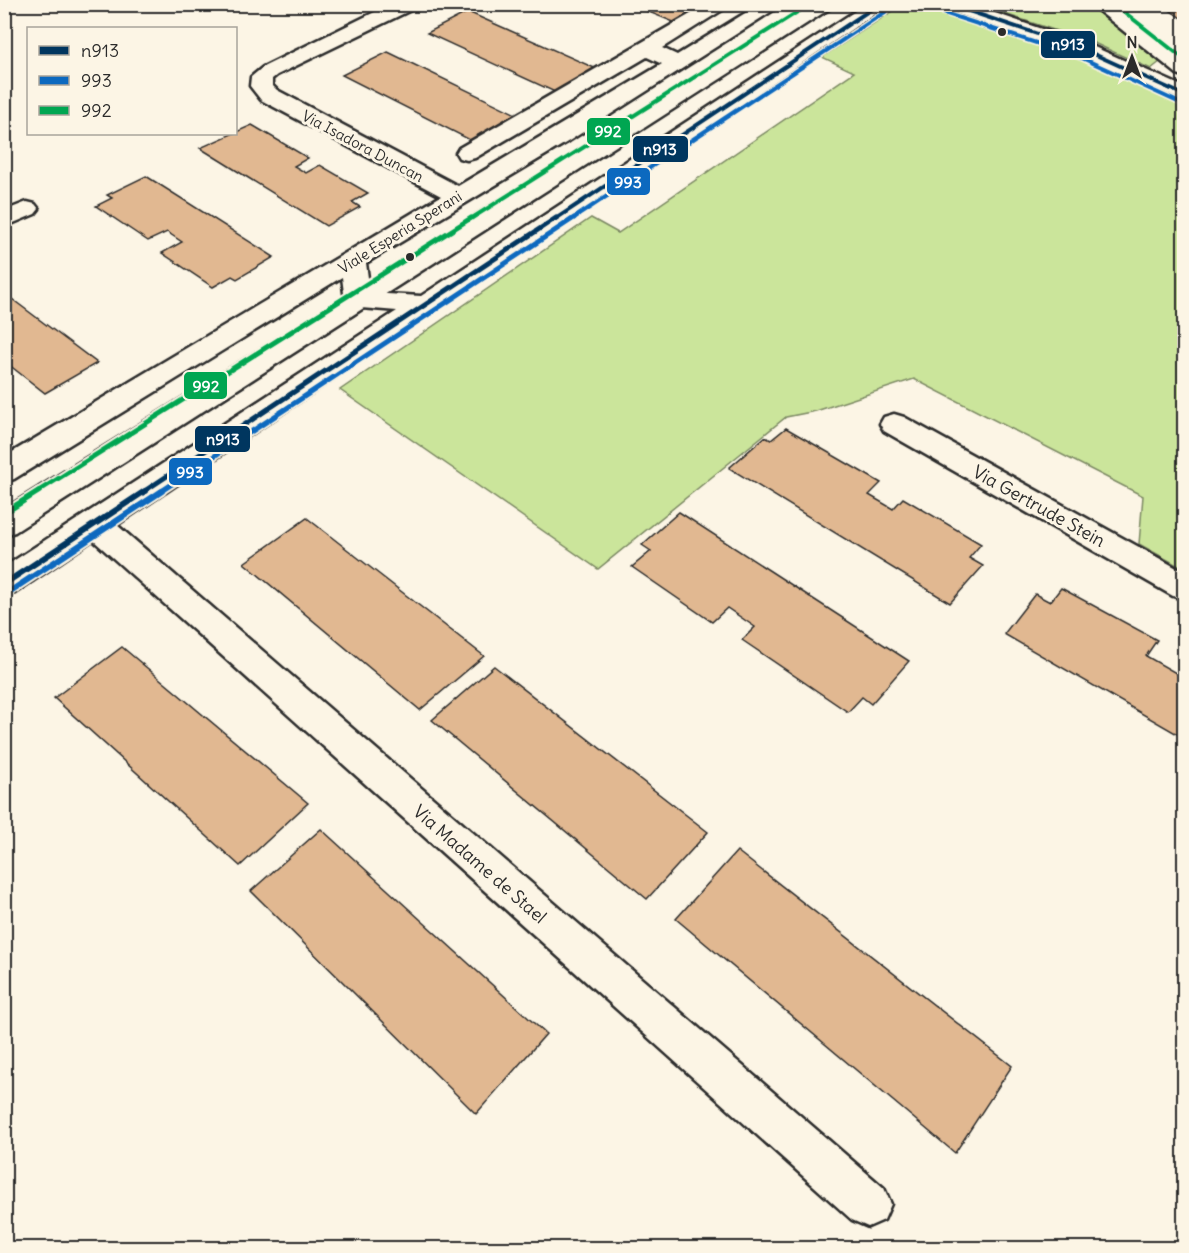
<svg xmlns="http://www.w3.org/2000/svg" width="1189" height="1253" font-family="Delius,sans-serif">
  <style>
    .green { fill: #cbe59b; stroke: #7b8863; stroke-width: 1.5 }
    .building { fill: #e1b891; stroke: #2b2b2b; stroke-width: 1.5 }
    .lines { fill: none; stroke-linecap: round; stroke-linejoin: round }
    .street-casing { stroke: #2b2b2b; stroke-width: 5 }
    .secondary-casing { stroke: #2b2b2b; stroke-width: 5 }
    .street { fill: #fcf5e5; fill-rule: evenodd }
    .secondary { fill: #fcf5e5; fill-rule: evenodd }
    .bus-1-far2-casing { stroke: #fcf5e5; stroke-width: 7 }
    .bus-1-far1-casing { stroke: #fcf5e5; stroke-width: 9 }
    .bus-1-casing { stroke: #fcf5e5; stroke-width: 10 }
    .bus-2-far2-casing { stroke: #fcf5e5; stroke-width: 7 }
    .bus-2-far1-casing { stroke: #fcf5e5; stroke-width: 9 }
    .bus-2-casing { stroke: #fcf5e5; stroke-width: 10 }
    .bus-3-far2-casing { stroke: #fcf5e5; stroke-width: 7 }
    .bus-3-far1-casing { stroke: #fcf5e5; stroke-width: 9 }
    .bus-3-casing { stroke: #fcf5e5; stroke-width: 10 }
    .bus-4-casing { stroke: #fcf5e5; stroke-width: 7 }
    .bus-1-far2 { stroke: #00365f; stroke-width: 4 }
    .bus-1-far1 { stroke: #00365f; stroke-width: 5 }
    .bus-1 { stroke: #00365f; stroke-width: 6 }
    .bus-2-far2 { stroke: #0c69bf; stroke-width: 4 }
    .bus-2-far1 { stroke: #0c69bf; stroke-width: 5 }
    .bus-2 { stroke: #0c69bf; stroke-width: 6 }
    .bus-3-far2 { stroke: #00a651; stroke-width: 4 }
    .bus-3-far1 { stroke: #00a651; stroke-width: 5 }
    .bus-3 { stroke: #00a651; stroke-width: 6 }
    .bus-4 { stroke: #0c69bf; stroke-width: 4 }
    .bus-dot { fill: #2b2b2b; stroke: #fcf5e5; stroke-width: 2 }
    .labels { text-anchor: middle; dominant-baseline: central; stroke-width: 6; stroke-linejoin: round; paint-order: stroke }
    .far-street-label { font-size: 15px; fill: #2b2b2b; stroke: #fcf5e5 }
    .street-label { font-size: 18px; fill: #2b2b2b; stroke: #fcf5e5 }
    .line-badge { stroke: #fcf5e5; stroke-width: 2 }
    .badge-label { font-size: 16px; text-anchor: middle; font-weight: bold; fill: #fff }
  </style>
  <rect width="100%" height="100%" fill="#fcf5e5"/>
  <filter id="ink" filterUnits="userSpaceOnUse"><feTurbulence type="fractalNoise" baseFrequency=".0167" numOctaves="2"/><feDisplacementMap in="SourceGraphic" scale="12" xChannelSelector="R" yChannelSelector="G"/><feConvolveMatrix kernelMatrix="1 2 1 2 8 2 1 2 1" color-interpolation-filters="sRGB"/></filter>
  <g filter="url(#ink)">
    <path class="green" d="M902,5H919L1081,54L1116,69L1184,105V569L1139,544L1143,496L914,379L816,411L786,417L598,569L340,390L591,218L618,233L854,72L822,57Z
      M977,5H1089L1161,61L1151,69L1094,43Z"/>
    <path class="building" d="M629,4H707L676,23Z
      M1161,4H1184V20Z
      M468,12L597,69L557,93L427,33Z
      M388,52L518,115L472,141L342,75Z
      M252,125L308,158L294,166L306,173L320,165L368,193L352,202L360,207L326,226L200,148Z
      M146,176L274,257L237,279L232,276L213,287L162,253L182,242L167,232L148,241L96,206L112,198L107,195Z
      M4,293L97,363L45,393L4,361Z
      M786,428L881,483L869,495L893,509L903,498L981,544L969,558L983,566L950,603L729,468L765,437L771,440Z
      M679,512L909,661L871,704L862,697L848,712L742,640L755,627L727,608L712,622L632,567L651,551L642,545Z
      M307,518L484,656L420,710L244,563Z
      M1061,588L1157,640L1146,656L1181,676L1184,671V738L1004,634L1035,594L1050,602Z
      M122,647L308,803L240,866L54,698Z
      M494,666L708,832L647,899L432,720Z
      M321,829L546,1034L476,1114L251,891Z
      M737,851L1012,1066L955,1153L676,919Z"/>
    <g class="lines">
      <g class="street-casing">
        <path id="street" d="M391,4H417L415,8L277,75L272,79V85L277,90L458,186L662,64L647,57L475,158L467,160L459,158L456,153L459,148L708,4H732L662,48L677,55L760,4H783L569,141L366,263L370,293L421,296L866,4H889L117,525L884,1188L891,1204L884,1220L868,1227L852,1220L93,540L15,593L4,596V567L397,311L349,307L345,301L342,277L14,479L4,482V457L441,196L261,100L250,86L251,77L263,67Z
          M938,4H968L1092,46L1184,87V101L1078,54L940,8Z
          M1090,4H1112L1184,60V76L1177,74Z
          M27,202L35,204L39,209L35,214L4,227V211Z
          M894,414L904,417L1184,572V600L1173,596L884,431L880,424L884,417Z"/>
      </g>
      <g class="secondary-casing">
        <path id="secondary" d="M814,4H837L15,532L4,535V509Z"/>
      </g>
      <use href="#street" class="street"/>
      <use href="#secondary" class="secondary"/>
      <g class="bus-1-far2-casing">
        <path id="bus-1-far2" d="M948,4L1085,50L1184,95
          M554,220L879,4"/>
      </g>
      <g class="bus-1-far1-casing">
        <path id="bus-1-far1" d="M143,492L556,218"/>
      </g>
      <g class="bus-1-casing">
        <path id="bus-1" d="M4,584L145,491"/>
      </g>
      <g class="bus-2-far2-casing">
        <path id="bus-2-far2" d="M571,220L885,12"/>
      </g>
      <g class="bus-2-far1-casing">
        <path id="bus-2-far1" d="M160,492L574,218"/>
      </g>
      <g class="bus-2-casing">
        <path id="bus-2" d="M9,592L162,491"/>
      </g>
      <g class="bus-3-far2-casing">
        <path id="bus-3-far2" d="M1114,4L1184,59
          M469,220L810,4"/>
      </g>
      <g class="bus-3-far1-casing">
        <path id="bus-3-far1" d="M37,492L471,218"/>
      </g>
      <g class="bus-3-casing">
        <path id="bus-3" d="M4,513L39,491"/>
      </g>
      <g class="bus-4-casing">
        <path id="bus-4" d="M944,13L1082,58L1180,103"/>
      </g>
      <use href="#bus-1-far2" class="bus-1-far2"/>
      <use href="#bus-1-far1" class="bus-1-far1"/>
      <use href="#bus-1" class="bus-1"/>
      <use href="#bus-2-far2" class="bus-2-far2"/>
      <use href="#bus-2-far1" class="bus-2-far1"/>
      <use href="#bus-2" class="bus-2"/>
      <use href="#bus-3-far2" class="bus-3-far2"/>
      <use href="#bus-3-far1" class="bus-3-far1"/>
      <use href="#bus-3" class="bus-3"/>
      <use href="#bus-4" class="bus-4"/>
    </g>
  </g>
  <g class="bus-dot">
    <circle cx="1002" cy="32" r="5"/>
    <circle cx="410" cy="257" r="5"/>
  </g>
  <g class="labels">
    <g class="far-street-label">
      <text transform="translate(363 146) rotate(28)">Via Isadora Duncan</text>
      <text transform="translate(400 232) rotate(-32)">Viale Esperia Sperani</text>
    </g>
    <g class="street-label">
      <text transform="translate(1039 506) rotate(29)">Via Gertrude Stein</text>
      <text transform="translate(480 864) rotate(41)">Via Madame de Stael</text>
    </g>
  </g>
  <g class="line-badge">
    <rect x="1040" y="30" width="56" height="29" rx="6" fill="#00365f"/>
    <rect x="586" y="117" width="45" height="29" rx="6" fill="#00a651"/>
    <rect x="632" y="135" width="57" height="28" rx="6" fill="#00365f"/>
    <rect x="606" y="167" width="45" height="29" rx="6" fill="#0c69bf"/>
    <rect x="183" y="371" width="45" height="29" rx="6" fill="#00a651"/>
    <rect x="194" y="425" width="57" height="28" rx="6" fill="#00365f"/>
    <rect x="168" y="457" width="45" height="29" rx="6" fill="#0c69bf"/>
  </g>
  <g class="badge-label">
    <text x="1068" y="50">n913</text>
    <text x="608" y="137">992</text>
    <text x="660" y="155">n913</text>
    <text x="628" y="188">993</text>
    <text x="206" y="392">992</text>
    <text x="223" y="445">n913</text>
    <text x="190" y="478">993</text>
  </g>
  <rect width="1189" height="1253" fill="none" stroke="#fcf5e5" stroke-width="24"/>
  <rect x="12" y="12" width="1165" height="1229" fill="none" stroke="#2b2b2b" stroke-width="2" filter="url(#ink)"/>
  <rect x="27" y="27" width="210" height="108" fill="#fcf5e5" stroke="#a8a49b" stroke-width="1.5"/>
  <rect x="39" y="46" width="30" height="9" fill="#00365f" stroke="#a8a49b" stroke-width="1.5"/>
  <text x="81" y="57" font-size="18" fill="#2b2b2b">n913</text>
  <rect x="39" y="76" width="30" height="9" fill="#0c69bf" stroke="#a8a49b" stroke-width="1.5"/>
  <text x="81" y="87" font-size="18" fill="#2b2b2b">993</text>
  <rect x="39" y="106" width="30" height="9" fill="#00a651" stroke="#a8a49b" stroke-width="1.5"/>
  <text x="81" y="117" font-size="18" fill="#2b2b2b">992</text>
  <g transform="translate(1132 57)" stroke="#fcf5e5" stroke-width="4.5" paint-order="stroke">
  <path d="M0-4.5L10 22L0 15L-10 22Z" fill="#2b2b2b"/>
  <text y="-9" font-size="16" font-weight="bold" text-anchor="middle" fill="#2b2b2b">N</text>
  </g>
</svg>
